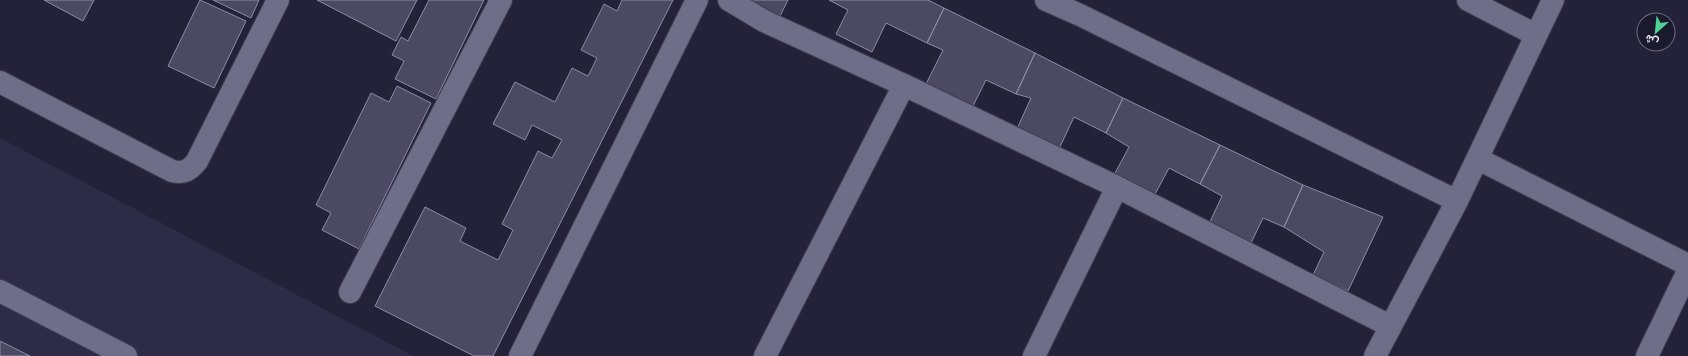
<svg xmlns="http://www.w3.org/2000/svg" width="1688" height="356" font-family="Bitter,Vazirmatn,serif">
  <style>
    .built { fill: #2e2b47 }
    .building { fill: #4b4a62; stroke: #8d8ca7 }
    .lines { fill: none; stroke-linecap: round; stroke-linejoin: round }
    .minor-casing { stroke: #3f3d50; stroke-width: 24 }
    .minor { stroke: #6f6e88; stroke-width: 22 }
  </style>
  <rect width="100%" height="100%" fill="#242238"/>
  <path class="built" d="M0,138L413,356H0Z"/>
  <path class="building" d="M44,0H94L83,21Z
    M200,0L246,21L214,88L168,66Z
    M213,0H259L251,18Z
    M317,0H417L396,41Z
    M429,0H484L436,99L395,79L404,61L392,55L401,37L408,41Z
    M622,0H673L493,356H474L375,306L425,207L466,228L460,241L498,260L513,230L502,224L538,151L552,158L562,140L532,125L525,140L493,124L515,82L555,102L572,68L588,76L597,58L581,50L604,4L617,11Z
    M742,0H788L779,18Z
    M829,0H928L944,8L927,43L886,23L872,52L836,34L848,10Z
    M944,8L1035,53L1016,94L986,80L972,108L925,86L943,50L927,43Z
    M1035,53L1123,98L1106,133L1074,117L1058,151L1016,131L1031,98L1016,94Z
    M397,86L431,103L359,249L322,230L331,213L316,205L371,93L389,102Z
    M1123,98L1220,145L1200,184L1169,168L1154,196L1114,175L1129,147L1106,133Z
    M1220,145L1303,185L1284,227L1263,218L1251,243L1209,224L1222,196L1200,184Z
    M1303,185L1383,217L1348,291L1313,275L1324,252L1284,227Z
    M0,341L30,356H0Z"/>
  <g class="lines">
    <g class="minor-casing">
      <path id="minor" d="M729,0L764,21L904,85L1117,187L1390,326
        M1046,0L1080,15L1457,201
        M1468,0L1536,35
        M0,82L172,171C184,174 190,170 197,161L278,0
        M1478,159L1688,265
        M0,291L126,356
        M350,292L501,0
        M520,356L697,0
        M765,356L904,85
        M1034,356L1117,187
        M1375,356L1457,201L1553,0
        M1647,356L1688,271"/>
    </g>
    <use href="#minor" class="minor"/>
  </g>
  <g transform="translate(1656 32) rotate(207)"><circle r="19" fill="#1b192d" stroke="#6f6e80"/>
  <path d="M0-3L7 15L0 10L-7 15Z" fill="#51d397"/>
  <text y="-6" font-size="11" font-weight="bold" text-anchor="middle" fill="#eeeefd">ش</text>
  </g>
</svg>
